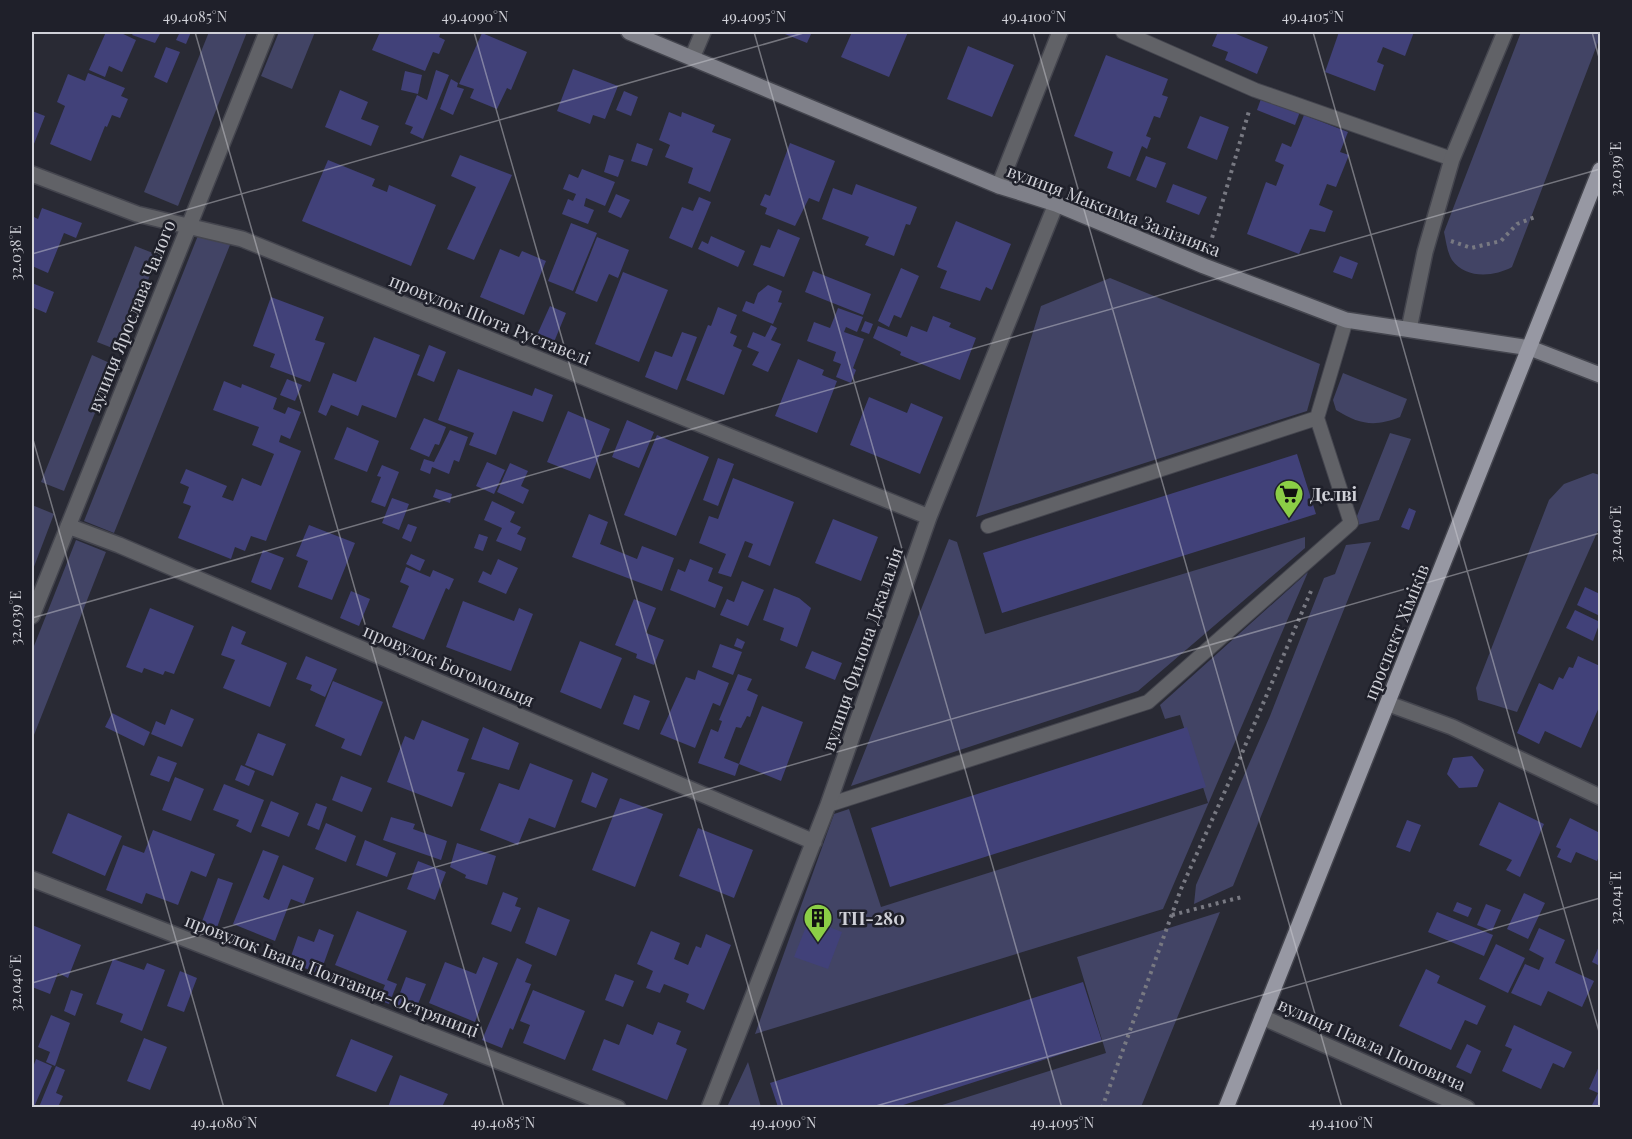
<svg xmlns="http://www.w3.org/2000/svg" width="1632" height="1139" font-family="'Playfair Display',serif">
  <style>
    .green { fill: #424465 }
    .building { fill: #414179 }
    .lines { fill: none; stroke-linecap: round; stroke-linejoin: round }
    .lane-casing { stroke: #44454e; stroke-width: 16 }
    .street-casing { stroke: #44454e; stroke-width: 18 }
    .secondary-casing { stroke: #44454e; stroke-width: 18 }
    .primary-casing { stroke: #44454e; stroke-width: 18 }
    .path { stroke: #787982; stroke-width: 4; stroke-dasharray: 3 4.5; stroke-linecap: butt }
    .lane { stroke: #616267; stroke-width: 14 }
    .street { stroke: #616267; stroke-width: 15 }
    .secondary { stroke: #7f8089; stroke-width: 15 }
    .primary { stroke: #9798a3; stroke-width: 15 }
    .ticks { fill: none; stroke: #d0d1d8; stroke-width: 1.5; stroke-opacity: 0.45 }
    .labels { text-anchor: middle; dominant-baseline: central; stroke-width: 5; stroke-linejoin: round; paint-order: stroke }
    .street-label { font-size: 18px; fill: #d0d1d8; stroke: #1f202a }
    .poi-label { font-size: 18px; font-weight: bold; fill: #d0d1d8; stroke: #1f202a; text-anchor: start }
    .neatline { fill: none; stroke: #d0d1d8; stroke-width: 2 }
    .ticks-label { font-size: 15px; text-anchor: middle; fill: #d0d1d8 }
  </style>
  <rect width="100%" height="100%" fill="#292a34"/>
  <path class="green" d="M209,32H247L178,206L144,192Z
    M279,32H315L292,89L261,76Z
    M1521,32H1600V37L1512,267C1494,277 1465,279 1452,260C1447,252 1446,241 1444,232Z
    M199,233L230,245L114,533L84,521Z
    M135,246L158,255L120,351L97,342Z
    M1110,278L1320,364L1307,411L976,517L1041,306Z
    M92,355L114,365L64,491L41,482Z
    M1343,373L1407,399L1400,417C1375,427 1360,425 1336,410L1333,400Z
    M1390,433L1411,439L1379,520L1353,526Z
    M1593,473L1600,475V526L1517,712L1478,700L1476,688L1549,500L1564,484Z
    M32,505L54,514L32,572Z
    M1305,537V548L1138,691L851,786L949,539L957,542L985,634Z
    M76,540L106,552L32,740V651Z
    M1371,542L1233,886L1194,904L1196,885L1270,716L1324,578L1335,574L1346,545Z
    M1308,572L1163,909L755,1034L834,814L849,809L881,907L1208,803L1180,715L1165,719L1160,705Z
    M1220,912L1141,1107H936L1106,1053L1077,957Z
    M748,1062L761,1107H727Z"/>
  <path class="building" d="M106,32H119L136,40L122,72L109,66L105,77L89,70Z
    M134,32H161L155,43L132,35Z
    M180,32H191L186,44L176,40Z
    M380,32H441L439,37L445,40L439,54L433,52L425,71L372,50Z
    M780,32H812L807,43Z
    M852,32H908L889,77L841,57Z
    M1218,32H1236V34L1268,47L1257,74L1225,60L1228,52L1212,46Z
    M1339,32H1414L1405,56L1383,47L1377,62L1384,65L1375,91L1325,72Z
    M482,33L527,52L511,90L507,88L497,109L470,98L474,89L459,84Z
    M968,46L1014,65L992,117L947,99Z
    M166,47L180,52L167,83L154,77Z
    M1106,55L1168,79L1162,95L1168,97L1160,118L1154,116L1146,136L1151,138L1147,149L1142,146L1130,177L1107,168L1113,152L1074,136Z
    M573,69L618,86L605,119L593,115L590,124L557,111Z
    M436,70L449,75L423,139L410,133L413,127L405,124L417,95L427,100Z
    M405,71L422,75L418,94L401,90Z
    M88,73L125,88L121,96L128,99L120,118L112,115L107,127L105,126L91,161L50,144L65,106L57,102L68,74L85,81Z
    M451,79L458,83L457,87L464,89L453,115L440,109Z
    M340,90L368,102L361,119L379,126L371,146L325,127Z
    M624,91L638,97L631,116L616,110Z
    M1262,96L1301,109L1295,125L1257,110Z
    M32,111L45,116L32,149Z
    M669,112L681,117L682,112L715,125L712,132L731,139L710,192L688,183L693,168L665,157L670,145L659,140Z
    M1304,115L1348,132L1340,152L1349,155L1336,187L1327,184L1319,205L1333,211L1325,232L1310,229L1299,254L1247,234L1266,182L1276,186L1284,165L1275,161L1282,143L1291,147Z
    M1200,116L1229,127L1217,160L1187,148Z
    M637,143L653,149L647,166L631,161Z
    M790,143L835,161L819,202L809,198L795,226L765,214L767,208L760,205L765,194L770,196Z
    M460,155L512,175L474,260L447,249L476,187L451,176Z
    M609,155L624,160L618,177L604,172Z
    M1146,156L1166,163L1156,188L1136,180Z
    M328,160L375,179L372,186L387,192L389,185L436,205L411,266L302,221Z
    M582,169L615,182L605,206L586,198L584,206L594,210L588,224L562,214L568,199L573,201L576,194L563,189L569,174L578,178Z
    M856,184L917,207L910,225L906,224L894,256L865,245L869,237L822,219L833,188L852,195Z
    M1173,184L1207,197L1199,215L1166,202Z
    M616,194L630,200L621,218L608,212Z
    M699,197L711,202L692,248L669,238L682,207L693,211Z
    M42,208L82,223L76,238L64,233L48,273L32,266V216L38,219Z
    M956,221L1011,244L992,290L986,287L980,301L940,288L947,271L937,267Z
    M571,223L597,233L573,291L548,281Z
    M778,229L800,238L784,277L753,265L761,245L770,248Z
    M711,236L745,251L738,267L698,249L702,241L708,244Z
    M597,237L629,250L618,278L609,274L597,302L575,293Z
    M500,249L519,257L522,251L546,261L524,315L480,297Z
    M1340,256L1358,263L1352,279L1333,272Z
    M901,268L919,276L901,318L894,315L889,327L878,321Z
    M813,271L871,294L863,315L805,292Z
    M623,272L668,290L639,362L595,344Z
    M32,283L54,292L46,313L32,307Z
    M768,285L782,291L778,302L782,303L773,324L742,311L746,301L754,304L758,293Z
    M271,297L324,317L315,340L325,343L310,382L270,367L275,354L253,346Z
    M550,306L566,313L554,342L537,335Z
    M718,307L737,315L730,333L737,336L733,346L742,350L724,395L686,380L708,325L711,326Z
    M838,308L863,317L857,332L846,327L844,332L864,339L853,368L856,370L851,383L836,377L841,364L833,361L836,352L807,341L814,322L830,328Z
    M933,316L951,323L949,327L976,338L960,380L900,355L901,352L873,338L878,326L907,337L911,326L927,332Z
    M865,321L873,324L869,334L861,331Z
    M771,325L777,328L771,340L781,344L768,372L752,365L759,352L747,347L753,332L765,337Z
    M682,332L697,337L677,390L645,377L655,351L672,357Z
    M374,337L420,355L396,418L362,405L358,416L331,405L326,416L318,412L333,373L356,382Z
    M429,345L446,352L434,382L417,375Z
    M798,359L824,370L822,375L837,381L817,433L775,416Z
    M458,369L532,396L535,388L553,395L543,422L513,411L496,455L469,445L474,433L438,420Z
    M287,379L302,385L295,401L280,395Z
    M224,381L241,388L242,384L277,398L273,409L285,414L288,407L301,412L290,439L281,435L279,442L301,451L266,541L251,536L245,551L235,547L231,559L178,538L191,506L183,503L189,487L180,483L186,469L227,486L222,497L233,501L242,478L261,486L274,454L252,445L259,427L213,410Z
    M869,397L907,413L911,403L943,417L920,474L850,445Z
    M568,411L610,429L590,479L547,462Z
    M424,418L446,427L439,445L435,444L429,457L410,449Z
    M627,420L654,432L639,468L612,457Z
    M347,427L379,441L367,472L334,459Z
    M450,430L468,437L459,462L454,460L449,474L432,467L430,474L420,470L424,459L434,462Z
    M657,435L709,457L676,536L624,515Z
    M1297,454L1316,514L1002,613L983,553Z
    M718,458L734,464L718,506L703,500Z
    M487,462L505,470L494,494L476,486Z
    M510,463L528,471L521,486L529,490L523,504L497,492Z
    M382,465L399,472L385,507L371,502L381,477L377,476Z
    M733,478L794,502L770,566L748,557L753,544L745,541L731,577L718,573L726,554L699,543L709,516L718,519Z
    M436,489L452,494L450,503L433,497Z
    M392,498L409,504L399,530L382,523Z
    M492,501L515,512L510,522L521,527L517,534L526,538L521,551L496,541L502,528L484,520Z
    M1409,508L1416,511L1409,530L1401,527Z
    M589,514L608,522L600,544L637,559L642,546L674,558L662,591L572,557Z
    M833,519L878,537L861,581L815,563Z
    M408,524L417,527L411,542L402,538Z
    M309,525L355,543L332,600L298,587L308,561L296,556Z
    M479,534L488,537L483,551L474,548Z
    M263,550L284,558L271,590L251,582Z
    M411,554L425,560L420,571L406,564Z
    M498,559L518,568L506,594L478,582L483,571L491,575Z
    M690,559L713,568L708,581L723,587L715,608L670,590L678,569L685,572Z
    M406,567L430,577L433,570L454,579L449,590L446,588L424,640L392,627L409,586L400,582Z
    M742,581L764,590L748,626L720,615L727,599L734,602Z
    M1585,587L1600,594V616L1577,605Z
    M774,588L799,598L811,608L797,647L780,640L784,628L763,620Z
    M351,591L370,599L359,626L340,618Z
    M634,599L656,608L646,633L664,640L654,665L636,658L637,654L615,645Z
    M463,601L514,621L519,608L533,614L511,671L446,647Z
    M150,608L194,626L174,674L165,671L163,675L144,668L142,673L126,667Z
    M1575,610L1600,622L1593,641L1566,628Z
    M232,626L246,632L241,644L287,663L270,707L223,688L235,660L221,655Z
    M737,638L745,642L742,649L734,646Z
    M580,641L622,658L601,709L560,692Z
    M720,644L742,652L733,675L712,667Z
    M812,651L842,663L835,680L805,668Z
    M306,656L337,669L325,697L310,690L312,685L296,679Z
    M1578,656L1600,666V705L1581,748L1545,731L1539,744L1517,733L1539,683L1553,690L1559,677L1563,679L1569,667L1573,668Z
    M698,670L729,683L720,706L713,703L695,748L660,734L686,677L695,680Z
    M738,674L752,679L747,690L758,695L750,717L747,716L741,728L736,727L724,758L739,764L762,706L803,722L781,781L739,764L735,776L698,763L711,729L718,732L722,721L719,720Z
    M333,681L383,702L361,756L341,748L345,739L315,726Z
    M634,695L650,701L639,730L623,724Z
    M171,709L194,719L182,747L151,734L156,721L165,725Z
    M112,713L150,732L144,746L105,727Z
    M422,720L469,739L457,771L465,773L452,807L387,782L405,736L414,740Z
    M483,727L519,743L509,770L471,759Z
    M1187,727L1206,787L890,887L871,828Z
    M258,733L286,744L273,776L245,765Z
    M158,756L177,763L169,782L150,775Z
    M1472,756L1484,770L1477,787L1459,788L1447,774L1453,758Z
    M530,763L573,780L555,828L529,818L518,845L480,830L499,783L519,790Z
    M241,765L255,771L249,786L235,780Z
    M592,772L608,779L596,808L581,802Z
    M341,776L372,788L362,812L332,800Z
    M175,777L204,789L191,821L162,810Z
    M224,784L264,800L251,833L236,826L239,820L213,810Z
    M620,798L663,814L635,887L592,870Z
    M271,801L299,813L289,837L261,826Z
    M1499,802L1544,824L1520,877L1506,870L1512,860L1479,845Z
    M316,803L327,807L319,830L307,825Z
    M68,813L122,836L105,876L52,853Z
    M391,817L415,824L413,829L447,841L441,860L383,840Z
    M1570,818L1600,833V854L1597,861L1576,852L1571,863L1557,857L1561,849L1556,847Z
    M1407,820L1421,825L1410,852L1396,847Z
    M326,823L356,836L346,862L315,849Z
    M698,828L753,850L734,898L679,876Z
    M153,830L215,854L206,877L191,871L178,905L146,893L142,904L106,890L123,845L144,853Z
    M365,840L396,853L387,877L356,865Z
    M457,843L496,856L487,885L465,878L466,875L450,867Z
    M263,850L279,856L263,897L269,900L283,865L314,878L304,904L291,899L275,941L233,924Z
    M418,861L446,872L435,900L407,889Z
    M218,878L233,883L215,933L200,927Z
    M503,892L518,898L515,906L521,908L511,932L491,924Z
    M1524,893L1545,903L1528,939L1507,929Z
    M1457,902L1472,908L1468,917L1453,911Z
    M1486,904L1501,910L1492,931L1477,925Z
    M538,907L570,920L556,956L525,943Z
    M357,911L407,931L387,980L397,984L389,1004L379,1000L385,985L335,965Z
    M1437,912L1493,935L1484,956L1428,932Z
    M809,919L842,932L828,969L794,957Z
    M32,925L81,945L68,978L58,973L50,994L32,987Z
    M1539,928L1565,940L1555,963L1594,981L1582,1007L1548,991L1541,1006L1511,993L1525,964L1539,970L1544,958L1529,950Z
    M319,929L334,935L320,974L289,962L298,936L314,942Z
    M651,931L680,943L674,959L688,965L696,946L701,948L706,934L731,945L704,1010L686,1002L689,994L664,984L660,993L646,988L653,971L637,964Z
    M1496,944L1525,958L1508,993L1479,979Z
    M1600,944V966L1592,962Z
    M483,957L498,963L475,1022L429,1003L445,962L476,974Z
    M517,958L532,965L525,982L531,984L513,1030L510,1028L502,1048L482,1040Z
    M113,959L144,970L147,963L165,970L142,1031L120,1022L123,1014L96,1004Z
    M1426,969L1440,976L1437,983L1486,1006L1477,1025L1465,1020L1451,1050L1399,1026Z
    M180,971L197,978L184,1012L167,1006Z
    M615,974L634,981L623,1007L605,1000Z
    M406,977L426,984L414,1014L395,1006Z
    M1083,982L1102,1041L897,1107H778L770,1083Z
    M71,990L83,994L75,1016L64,1011Z
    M533,990L585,1011L565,1060L523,1043L530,1025L520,1021Z
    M51,1015L70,1023L55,1066L46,1062L50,1052L38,1047Z
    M658,1022L681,1031L676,1044L687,1049L667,1100L592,1070L604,1039L619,1045L627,1024L653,1035Z
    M1514,1025L1572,1052L1564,1068L1553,1063L1541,1089L1502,1071L1512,1049L1505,1046Z
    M144,1038L167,1047L150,1090L127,1081Z
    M351,1039L393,1056L376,1092L336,1076Z
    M1467,1044L1481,1051L1471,1074L1456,1067Z
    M36,1059L52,1066L34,1107H32V1070Z
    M1600,1064V1107H1591L1598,1093L1589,1089Z
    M56,1066L65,1070L56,1093L63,1096L58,1107H39Z
    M400,1075L448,1094L442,1107H388Z"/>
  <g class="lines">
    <g class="lane-casing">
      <path id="lane" d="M1123,32L1255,90L1452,159
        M988,526L1317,418
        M828,805L1148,702L1351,523L1317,418L1346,320"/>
    </g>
    <g class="street-casing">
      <path id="street" d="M692,58L703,32
        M32,174L137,214L242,239L929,517
        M999,186L1060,32
        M1409,329L1425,252L1452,159L1505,32
        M68,526L119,545L814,842
        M32,616L267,32
        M1389,704L1452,727L1600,797
        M32,879L618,1108
        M1262,1017L1467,1108
        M709,1108L828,805L929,517L1056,204"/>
    </g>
    <g class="secondary-casing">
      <path id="secondary" d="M629,32L999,186L1056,204L1204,266L1346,320L1530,348L1600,375"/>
    </g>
    <g class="primary-casing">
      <path id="primary" d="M1226,1108L1600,170"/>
    </g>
    <path class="path" d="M1451,241L1471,248L1501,241L1517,224L1535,217
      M1210,245L1249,111
      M1172,915L1242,897
      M1102,1108L1181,889L1239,760L1311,591"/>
    <use href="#lane" class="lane"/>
    <use href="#street" class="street"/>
    <use href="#secondary" class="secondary"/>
    <use href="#primary" class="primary"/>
  </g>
  <path class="ticks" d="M195,32L504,1108M474,32L783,1108M754,32L1062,1108M1033,32L1342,1108M1313,32L1600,1035M1592,32L1600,61M32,254L807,32M32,436L224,1108M32,618L1600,169M32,983L1600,533M869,1108L1600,898"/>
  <defs>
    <g id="supermarket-pin" transform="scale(1.5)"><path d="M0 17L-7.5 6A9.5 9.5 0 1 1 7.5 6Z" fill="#8bce46" stroke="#1f202a"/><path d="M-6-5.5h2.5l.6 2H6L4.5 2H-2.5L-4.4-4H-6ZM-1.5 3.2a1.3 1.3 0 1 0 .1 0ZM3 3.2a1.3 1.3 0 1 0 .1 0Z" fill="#111"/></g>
    <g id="building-pin" transform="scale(1.5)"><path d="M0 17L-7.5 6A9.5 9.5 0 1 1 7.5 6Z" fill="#8bce46" stroke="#1f202a"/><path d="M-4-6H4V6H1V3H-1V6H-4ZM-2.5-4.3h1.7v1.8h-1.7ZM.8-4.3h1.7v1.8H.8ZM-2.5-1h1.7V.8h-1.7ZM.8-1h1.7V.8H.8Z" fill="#111"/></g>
  </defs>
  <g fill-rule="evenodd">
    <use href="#supermarket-pin" x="1289" y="494"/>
    <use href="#building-pin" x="818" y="918"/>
  </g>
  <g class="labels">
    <g class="street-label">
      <text transform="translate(1114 210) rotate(21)">вулиця Максима Залізняка</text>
      <text transform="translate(131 316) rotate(-68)">вулиця Ярослава Чалого</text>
      <text transform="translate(490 319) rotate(22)">провулок Шота Руставелі</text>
      <text transform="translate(1396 632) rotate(-68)">проспект Хіміків</text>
      <text transform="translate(862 649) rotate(-71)">вулиця Филона Джалалія</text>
      <text transform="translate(449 665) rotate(23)">провулок Богомольця</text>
      <text transform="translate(332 975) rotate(21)">провулок Івана Полтавця-Остряниці</text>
      <text transform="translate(1372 1044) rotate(24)">вулиця Павла Поповича</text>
    </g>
    <g class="poi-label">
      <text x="1310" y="494">Делві</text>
      <text x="839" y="918">ТП-280</text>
    </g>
  </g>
  <rect width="1632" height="1139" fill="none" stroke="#1f202a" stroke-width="66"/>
  <rect x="33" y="33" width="1566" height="1073" class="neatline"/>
  <g class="ticks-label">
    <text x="195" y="22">49.4085°N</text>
    <text x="475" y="22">49.4090°N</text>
    <text x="754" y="22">49.4095°N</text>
    <text x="1034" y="22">49.4100°N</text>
    <text x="1313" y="22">49.4105°N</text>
    <text transform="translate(1616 169) rotate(-90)" y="5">32.039°E</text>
    <text transform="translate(16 253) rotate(-90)" y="5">32.038°E</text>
    <text transform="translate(1616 534) rotate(-90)" y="5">32.040°E</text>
    <text transform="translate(16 618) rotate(-90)" y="5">32.039°E</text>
    <text transform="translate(1616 898) rotate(-90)" y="5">32.041°E</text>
    <text transform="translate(16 983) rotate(-90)" y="5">32.040°E</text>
    <text x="224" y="1128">49.4080°N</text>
    <text x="503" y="1128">49.4085°N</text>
    <text x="783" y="1128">49.4090°N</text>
    <text x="1062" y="1128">49.4095°N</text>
    <text x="1341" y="1128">49.4100°N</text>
  </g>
</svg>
